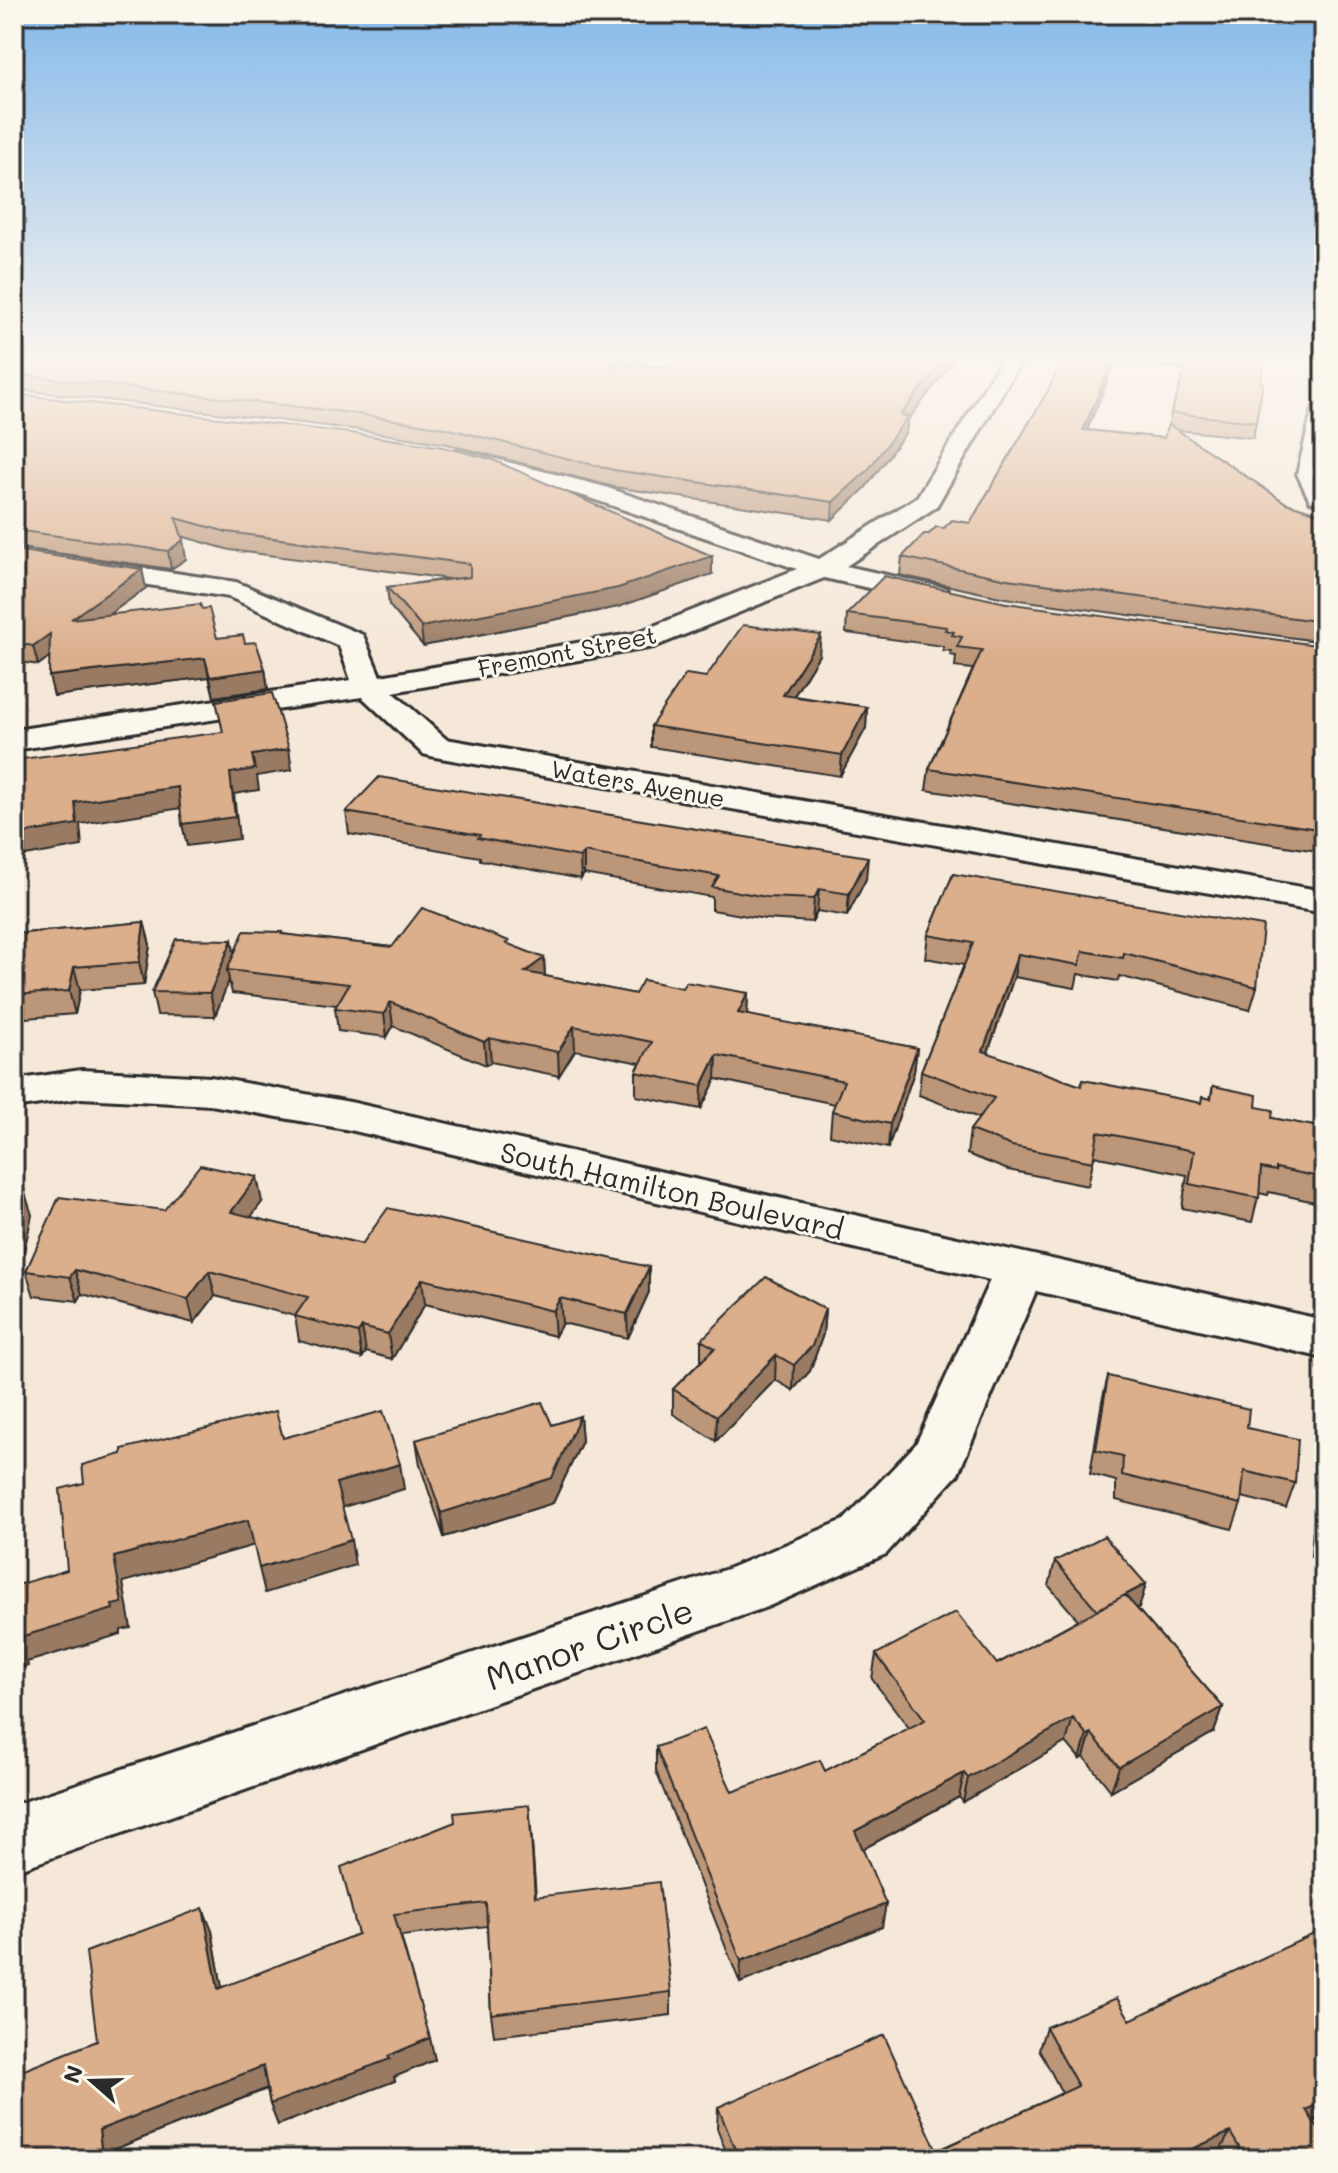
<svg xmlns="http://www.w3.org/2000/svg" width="1338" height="2173" font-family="Mali,sans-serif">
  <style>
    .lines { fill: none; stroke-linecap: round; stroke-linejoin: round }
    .minor-casing { stroke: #2b2b2b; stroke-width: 6 }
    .minor { fill: #fbf7ec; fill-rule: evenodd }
    .wall { fill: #bc9678; stroke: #2b2b2b; stroke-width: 2; fill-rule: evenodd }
    .shaded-wall { fill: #997a62; stroke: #2b2b2b; stroke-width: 2 }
    .building { fill: #dbae8c; stroke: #2b2b2b; stroke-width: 2 }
    .labels { text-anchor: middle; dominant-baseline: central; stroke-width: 6; stroke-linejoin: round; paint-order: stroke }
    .far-street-label { font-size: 24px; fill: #2b2b2b; stroke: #fbf7ec }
    .street-label { font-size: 28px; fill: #2b2b2b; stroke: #fbf7ec }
    .near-street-label { font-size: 34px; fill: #2b2b2b; stroke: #fbf7ec }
  </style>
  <rect width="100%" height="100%" fill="#f5e8d9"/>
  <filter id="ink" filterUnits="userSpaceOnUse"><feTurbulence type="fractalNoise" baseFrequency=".0125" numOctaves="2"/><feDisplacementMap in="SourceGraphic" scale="16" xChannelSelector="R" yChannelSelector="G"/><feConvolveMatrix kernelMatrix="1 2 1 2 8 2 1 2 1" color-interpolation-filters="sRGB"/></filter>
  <g filter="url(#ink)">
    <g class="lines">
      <g class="minor-casing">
        <path id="minor" d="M640,359H686C676,369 650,369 640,359Z
          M1002,359H1022L936,507L846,566L946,588L950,594L946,600L936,603L824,578L654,647L393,692L446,739L1324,891V913L435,757L423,754L362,697L14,750V730L351,680L339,646L229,597L14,565V549L236,582L363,635L380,676L636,633L797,569L584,496L452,462L448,457L452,452L460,450L602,486L819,559L917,497Z
          M1324,401L1321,474L1324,505L1310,501L1297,474L1313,408Z
          M81,1070L211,1077L350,1102L1324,1320V1358L1036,1291L958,1474L886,1554L767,1607L14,1871V1805L730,1568L844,1520L916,1444L990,1280L350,1130L211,1105L81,1098L14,1108V1080Z"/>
      </g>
      <use href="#minor" class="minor"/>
    </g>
    <path class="wall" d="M14,359H639L628,367L740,362L743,359H955L908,420L906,432L866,487L832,520L614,487L447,444L352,429L14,389Z
      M1062,359H1265L1260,382L1256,422L1253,438L1177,430L1286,503L1324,515V642L1005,598L900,575L902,557L929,534L944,528L970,523L1049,389ZM1115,362L1185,369L1171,413L1169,425L1164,438L1087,430Z
      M14,394L712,574L618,607L423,646L389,605L387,587L449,579L230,550L181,536L186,559L171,569L14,547Z
      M14,550L146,588L108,615L202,609L217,638L245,643L265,669L268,689L214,697L209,677L54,696L49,657L38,665L14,661Z
      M1006,603L1324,668V852L926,790L929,769L973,669L955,667L956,656L950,655L951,651L943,650V646L846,633L847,614Z
      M819,655L794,696L867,707L866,728L840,776L651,747V726L706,677Z
      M346,812L866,879L847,916L817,911L812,922L765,919L712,910V897L584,874L581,879L480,860V857L349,834Z
      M953,874L1257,987L1250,1010L1119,976L1118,981L1078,974L1075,988L1014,977L988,1053L1081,1086L1200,1103L1210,1099L1213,1086L1256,1107L1272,1118L1324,1128V1204L1269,1192L1268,1195L1259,1193L1252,1222L1182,1208L1187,1175L1094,1156L1088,1186L1008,1170L967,1154L970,1130L979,1118L919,1095L921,1071L964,965L925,958L928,935Z
      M144,922L150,945L144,985L80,990L75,1014L14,1019V934Z
      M282,934L392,947L509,945L544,958L545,976L635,994L682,988L748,993L747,1015L917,1048L914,1072L888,1148L830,1135L832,1111L835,1104L716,1079L701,1109L636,1096V1072L640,1063L575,1050L559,1076L491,1062L486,1065L393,1026L387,1037L338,1031L335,1008L337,1005L232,993L229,980L215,1016L157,1015L152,992L232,940L234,954Z
      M262,1202L250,1217L362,1244L649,1267V1292L628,1338L562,1323L555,1336L425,1304L392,1359L366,1352L362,1358L299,1341L295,1316L215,1296L194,1323L82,1294L78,1301L34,1296L26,1271L164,1210Z
      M825,1309L823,1334L810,1371L793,1390L775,1380L716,1441L673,1414V1389L701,1361V1340Z
      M1108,1376L1247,1428L1295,1483L1286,1508L1242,1497L1241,1504L1232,1529L1116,1500V1481L1090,1474L1102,1401Z
      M580,1416L582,1441L553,1503L444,1537L420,1465L416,1440L552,1425Z
      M1324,1478V1560L1311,1557L1315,1503Z
      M1055,1561L1146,1584L1139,1608L1137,1609L1223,1707L1214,1732L1111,1791L1084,1757L1080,1759L1066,1742L963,1802L959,1797L863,1849L882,1927L740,1983L656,1771V1747L732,1792L825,1771L909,1728L872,1679L876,1654L997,1664L1078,1620L1049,1586Z
      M529,1805L536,1897L671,1992V2015L494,2036L491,2014L487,1926L401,1936L435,2060L394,2077L395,2081L278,2125L270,2104L267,2089L110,2151L111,2159H14L97,2041L212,1931L222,1988L358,1934Z
      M1130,2020L1313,2121L1324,2159H1223L1219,2153L1206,2159H729L717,2128L718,2107L937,2151L1062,2093L1039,2049L1046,2027Z"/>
    <path class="shaded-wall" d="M621,359H639L609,384L608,368Z
      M945,359H955L908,420L906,432L866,487L832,520L833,502Z
      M1113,359H1116L1115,362L1080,446L1083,430Z
      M183,540L186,559L171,569L168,551Z
      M712,556V574L618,607L423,646L421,627Z
      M142,569L146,588L76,638L71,619Z
      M50,634L55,653L38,665L33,646Z
      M821,635L819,655L782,715L783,695Z
      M205,658L209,677L54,696L49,676Z
      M265,669L268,689L214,697L210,677Z
      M867,707L866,728L840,776L842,755Z
      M289,749L292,770L257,776L259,790L234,794L239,839L187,846L182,824L230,773L252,755Z
      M178,787L182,808L80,824L82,846L14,858V835L75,802Z
      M584,852V874L581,879L580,857Z
      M868,857L866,879L847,916L849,894Z
      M819,889L817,911L812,922L814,899Z
      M144,922L150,945L144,985L139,962Z
      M232,940L236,963L227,970L229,980L215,1016L210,993Z
      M1018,954L1014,977L980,1075L983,1051Z
      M544,958L545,981L525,972Z
      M74,967L80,990L75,1014L69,991Z
      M748,993L747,1017L738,1013Z
      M390,1002L393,1026L387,1037L384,1014Z
      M574,1026L575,1050L559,1076L558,1052Z
      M489,1038L491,1062L486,1065L484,1042Z
      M917,1048L914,1072L888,1148L890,1124Z
      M717,1055L716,1079L701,1109L702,1086Z
      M257,1177L262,1202L236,1237L231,1212Z
      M24,1190L32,1215L20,1270L14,1271V1237Z
      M649,1267V1292L628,1338L627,1314Z
      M75,1270L82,1294L78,1301L70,1277Z
      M209,1271L215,1296L194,1323L188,1299Z
      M422,1279L425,1304L392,1359L388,1334Z
      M560,1298L562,1323L555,1336L553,1311Z
      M825,1309L823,1334L810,1371L793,1390L794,1365Z
      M362,1327L366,1352L362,1358L358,1333Z
      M776,1355L775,1380L716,1441L717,1416Z
      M580,1416L582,1441L553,1503L444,1537L441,1513Z
      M400,1464L404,1489L340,1508L336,1483Z
      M248,1520L255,1545L123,1582L131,1628L121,1630V1634L27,1662L28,1666L14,1670V1643L17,1638L112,1605L114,1557Z
      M351,1540L355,1565L265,1593L259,1568Z
      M1146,1584L1139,1608L1090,1635L1097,1610Z
      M1223,1707L1214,1732L1111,1791L1119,1767Z
      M1073,1718L1066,1742L963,1802L968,1778Z
      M1091,1733L1084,1757L1080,1759L1087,1735Z
      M964,1773L959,1797L852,1855L855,1831Z
      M529,1805L531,1828L537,1920L535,1897Z
      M886,1904L882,1927L740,1983L741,1961Z
      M203,1908L212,1931L226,2011L218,1989Z
      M430,2038L435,2060L394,2077L395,2081L278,2125L270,2104Z
      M263,2066L270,2087L110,2151L111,2159H102L99,2130Z
      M1324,2101V2116L1293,2131L1306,2110Z
      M1230,2132L1219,2153L1206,2159H1170Z"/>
    <path class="building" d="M14,359H621L608,368L740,362L743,359H945L900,415L908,416L868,470L833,502L614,470L445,428L351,413L14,374Z
      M1062,359H1113L1083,430L1164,438L1168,424L1286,503L1324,515V622L1007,579L902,557L924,534H929L936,527L944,528L952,520L970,523L1049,389Z
      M1189,359H1265L1260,382L1263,383L1256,422L1171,413Z
      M14,394L350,433L443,447L491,459L712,556L618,588L421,627L387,587L470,577V564L227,532L176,518L183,540L168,551L14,530Z
      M14,550L142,569L71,619L200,604L202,609L209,608L217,638L243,635L245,643L256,642L265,669L210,677L205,658L49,676L50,634L33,646L14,643Z
      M884,576L1006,603L1324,646L1323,668H1324V830L929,769L982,650L957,647L962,637L952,635L954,632L945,630L947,627L847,614Z
      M743,625L821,635L783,695L867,707L842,755L651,726L686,674L706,677Z
      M272,693L289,749L252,755L255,769L230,773L235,817L182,824L178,787L75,802L77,824L14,835V760L223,732L216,701Z
      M379,777L868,857L849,894L819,889L814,899L766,897L712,887L719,876L584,852L580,857L478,838L480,835L346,812Z
      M953,874L1263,926L1257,987L1124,953L1123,958L1083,951L1079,965L1018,954L983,1051L1081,1086L1083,1080L1201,1103L1202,1097L1211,1099L1213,1086L1257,1095L1256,1107L1273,1110L1272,1118L1324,1128V1178L1276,1168V1171L1261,1168L1259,1198L1189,1184L1194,1151L1098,1132L1093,1162L1012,1146L970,1130L994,1098L921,1071L973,943L928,935Z
      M422,908L509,941L506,943L544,958L525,972L635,994L643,980L682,988L686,982L748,993L738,1013L917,1048L890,1124L832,1111L844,1081L717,1055L702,1086L636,1072L652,1042L574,1026L558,1052L489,1038L484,1042L390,1002L384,1014L335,1008L349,984L227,970L244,931L282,932L281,934L392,947Z
      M144,922L139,962L74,967L69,991L14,995V934Z
      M176,939L232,940L210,993L152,992Z
      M200,1165L257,1177L231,1212L362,1244L388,1208L649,1267L627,1314L560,1298L553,1311L422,1279L388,1334L362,1327L358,1333L295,1316L308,1297L209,1271L188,1299L75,1270L70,1277L26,1271L59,1197L164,1210Z
      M24,1190L14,1237V1192Z
      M766,1277L825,1309L812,1346L794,1365L776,1355L717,1416L673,1389L715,1348L701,1340Z
      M1108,1376L1249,1409L1247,1428L1298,1439L1295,1483L1244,1471L1241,1504L1122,1475L1123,1456L1096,1450Z
      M542,1402L552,1425L580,1416L552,1478L441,1513L416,1440Z
      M276,1411L283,1438L383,1411L400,1464L336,1483L351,1540L259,1568L248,1520L114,1557L122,1603L112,1605L113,1609L17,1638V1642L14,1643V1586L67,1570L60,1489L84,1483L82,1465L122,1454V1449Z
      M1324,1479V1533L1321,1532Z
      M1104,1536L1146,1584L1097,1610L1055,1561Z
      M1125,1595L1223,1707L1119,1767L1091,1733L1087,1735L1073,1718L968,1778L964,1773L855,1831L886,1904L741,1961L656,1747L704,1729L732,1792L820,1760L825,1771L925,1720L876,1654L956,1612L997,1664Z
      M529,1805L535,1897L659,1882L671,1992L491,2014L486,1903L394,1914L430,2038L388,2056L390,2059L270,2104L263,2066L99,2130L102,2159H14V2074L97,2041L86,1952L203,1908L218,1989L358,1934L341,1867L455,1822L454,1813Z
      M1316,1933L1324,1944V2101L1306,2110L1324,2138V2159H1246L1230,2132L1170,2159H739L718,2107L884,2035L937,2151L1078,2086L1046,2027L1117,1998L1130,2020Z"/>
  </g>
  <linearGradient id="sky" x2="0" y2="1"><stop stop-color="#85b9ea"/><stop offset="0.54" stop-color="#faf5ee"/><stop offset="1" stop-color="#faf5ee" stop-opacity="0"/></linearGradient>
  <rect width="1338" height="663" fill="url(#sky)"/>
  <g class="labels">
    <g class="far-street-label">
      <text transform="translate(567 651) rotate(-11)">Fremont Street</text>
      <text transform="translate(638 783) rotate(10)">Waters Avenue</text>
    </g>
    <g class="street-label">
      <text transform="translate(672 1190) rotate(13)">South Hamilton Boulevard</text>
    </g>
    <g class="near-street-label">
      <text transform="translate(589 1643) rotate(-19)">Manor Circle</text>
    </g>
  </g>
  <rect width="1338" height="2173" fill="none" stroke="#fbf7ec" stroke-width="48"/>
  <rect x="24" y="24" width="1290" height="2125" fill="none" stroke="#2b2b2b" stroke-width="3" filter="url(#ink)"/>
  <g transform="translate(92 2081) rotate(290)" stroke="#fbf7ec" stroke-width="6" paint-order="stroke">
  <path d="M0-6L14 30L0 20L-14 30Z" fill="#2b2b2b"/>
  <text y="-12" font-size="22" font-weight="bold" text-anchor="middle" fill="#2b2b2b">N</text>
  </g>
</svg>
